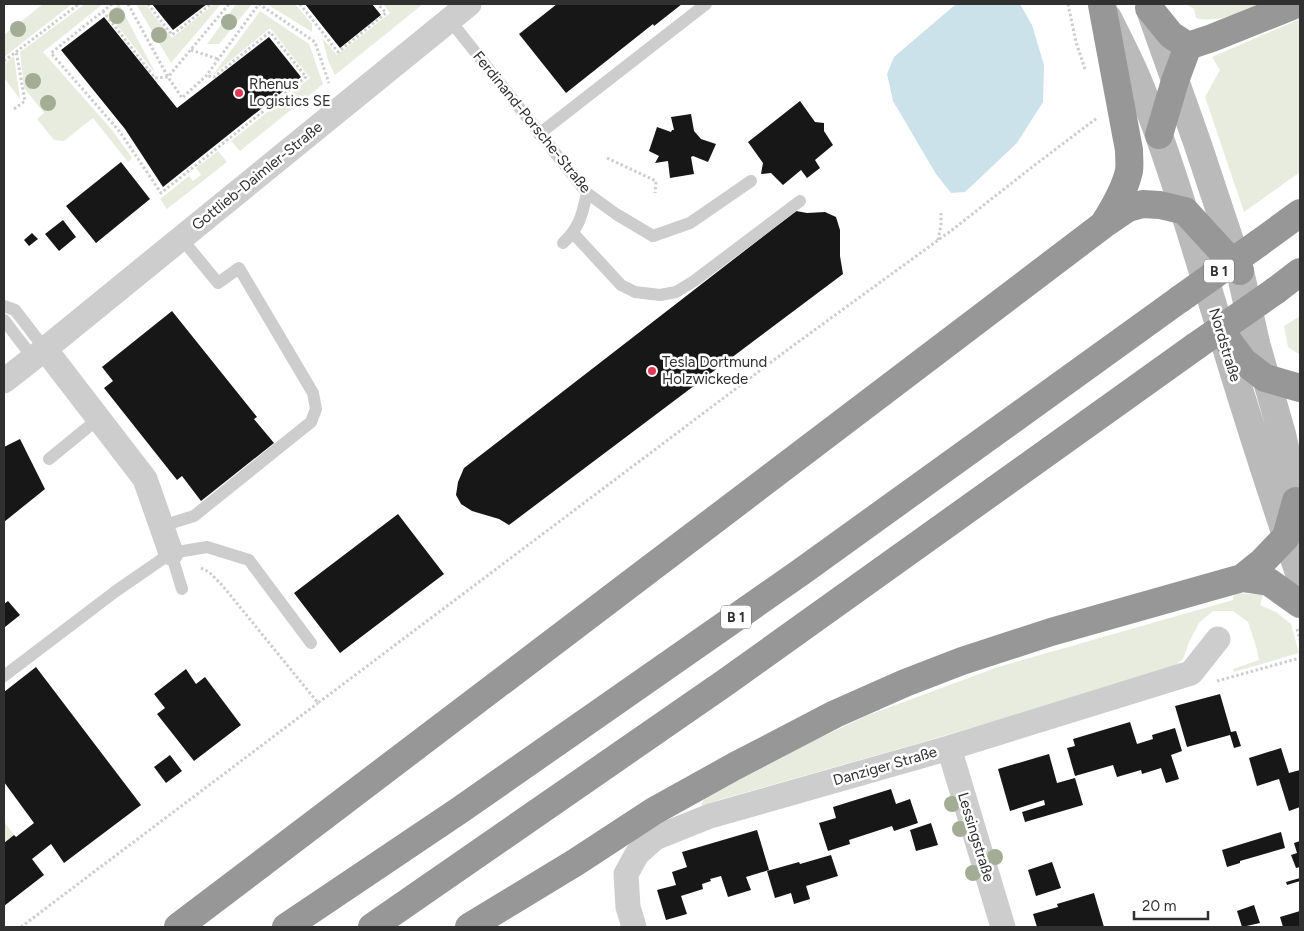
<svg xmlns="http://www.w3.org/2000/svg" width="1304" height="931" font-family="Figtree,sans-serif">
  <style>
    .green { fill: #e7ecdf }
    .water { fill: #cce2eb }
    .building { fill: #171717 }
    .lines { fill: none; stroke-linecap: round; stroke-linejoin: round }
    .path { stroke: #cdcdcd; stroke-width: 3; stroke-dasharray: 2.5 2.5; stroke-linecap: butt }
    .lane { stroke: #cdcdcd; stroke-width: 12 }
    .street { stroke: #cdcdcd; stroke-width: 25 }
    .secondary { stroke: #bababa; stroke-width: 28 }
    .highway { stroke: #979797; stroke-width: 28 }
    .highway-bridge { stroke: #979797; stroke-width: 28 }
    .tree { fill: #a3ad95 }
    .poi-dot { fill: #df3a56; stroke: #fff; stroke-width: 2 }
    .labels { text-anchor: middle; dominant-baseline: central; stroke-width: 5; stroke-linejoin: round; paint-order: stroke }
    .shield { fill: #fff; stroke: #6e6e6e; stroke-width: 1 }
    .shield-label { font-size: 14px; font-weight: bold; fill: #303030 }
    .poi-label { font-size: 15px; fill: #303030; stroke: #fff; text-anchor: start }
    .street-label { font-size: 15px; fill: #303030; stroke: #fff }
  </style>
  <rect width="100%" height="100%" fill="#fff"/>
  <path class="green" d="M43,4H72L4,57V35Z
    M85,4H103L43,52L112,130L132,158L128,162L93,118L64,141L54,140L37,119L44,113L24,88L20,52Z
    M119,4L156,74L108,14Z
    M136,4H145L172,38L214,4H221L171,63Z
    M236,4H252L219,44H207Z
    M271,4H295L312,24V32L270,6Z
    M383,4H423L335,75L329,63L322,38L337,55L390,13Z
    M1186,4H1262C1242,11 1218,24 1196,18L1194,9Z
    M260,11L309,44L323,84L240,151L231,141L310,78L270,28L213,75Z
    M1300,19V172L1244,212L1205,97L1220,70L1212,57Z
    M14,56L20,99L4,78V64Z
    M218,151L227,162L167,209L160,199L189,176L193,181L201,175L196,168Z
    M1300,316V355L1288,347L1284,326Z
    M1238,593L1263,595L1260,605L1276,612L1291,624L1299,653L1234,672L1233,669L1259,660L1256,646L1248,622L1233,611H1213L1199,623L1190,640L1183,659L1171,669L923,742L719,800L701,806L705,797L790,752L866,716L998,667L1233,600V596Z
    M4,821L14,835L4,843Z"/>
  <path class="water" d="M956,4H1020L1032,25L1044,65L1043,102L1017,143L965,192L951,193L936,174L893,101L887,74L894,57Z"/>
  <path class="building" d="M152,4H207L173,30Z
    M305,4H372L381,15L340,48Z
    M557,4H682L654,26L653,24L566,93L519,34Z
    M104,17L177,108L269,37L301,77L163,187L125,129L61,50Z
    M800,101L815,122L824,123V131L833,145L815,160L820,168L807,178L801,170L783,185L771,173L761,174L763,163L748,142Z
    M691,114L694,131L701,139L716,144L708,162L693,156L691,157L694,174L670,178L668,161L655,163L659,156L649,151L657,127L671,132L672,130H674L671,117Z
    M121,162L150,199L96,243L66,206Z
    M796,211L807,213L825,212L836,217L840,230V256L843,274L509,525L499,519L472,511L461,504L456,495L458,482L464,468Z
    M63,220L76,237L59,251L45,234Z
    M32,233L38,239L29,246L24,240Z
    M172,311L257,417L254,419L274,443L201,501L182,476L177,480L104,388L113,381L102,367Z
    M20,439L45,489L4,522V447Z
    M398,514L444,574L340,653L294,593Z
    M8,601L20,615L5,627L4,625V604Z
    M36,667L141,805L64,863L51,844L32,859L44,875L4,906V843L14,835L16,837L34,823L4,782V692Z
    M186,669L196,684L205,677L241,725L194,761L157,714L165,708L154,694Z
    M1220,694L1231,732L1236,731L1241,746L1234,748L1230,735L1187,747L1175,706Z
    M1130,722L1137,744L1153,739L1152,735L1175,728L1182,751L1171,755L1179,779L1166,783L1161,768L1142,774L1141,770L1117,777L1113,765L1075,776L1067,748L1075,746L1073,739Z
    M1281,748L1289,773L1300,770V807L1289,811L1279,779L1257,786L1249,758Z
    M1049,754L1057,783L1075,778L1083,805L1025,822L1022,812L1045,805L1044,800L1010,811L998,769Z
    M170,755L182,771L166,783L154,767Z
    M891,789L896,804L910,799L918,823L894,831L892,826L849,840L850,844L828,851L819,823L836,818L833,807Z
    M931,823L938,845L916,851L910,830Z
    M757,830L769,870L746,877L751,890L728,897L721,876L710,879L711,881L702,884L703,889L681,896L687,914L666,920L657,890L676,885L672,872L687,867L682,852Z
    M1281,832L1285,848L1240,861V863L1227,867L1222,850Z
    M1300,841V867L1296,868L1291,855L1297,853L1294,843Z
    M831,855L838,876L806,886L810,899L794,904L791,893L775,898L767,871L799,862L800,864Z
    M1052,862L1061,888L1036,896L1028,870Z
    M1300,878V881L1287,885L1286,882Z
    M1094,893L1104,927H1037L1033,914L1058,907L1057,904Z
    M1254,905L1260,923L1242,927L1237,911Z
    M1300,911V927H1283L1280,917Z"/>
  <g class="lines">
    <path class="path" d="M112,4L51,53L120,132L161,193L306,77L270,32L214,77L206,76
      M128,4L168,77L182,98L206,76L259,4L315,42L329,83
      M148,4L172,35L211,4
      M300,4L338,52L386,13L378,4
      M1068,4L1076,42L1085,69
      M103,11L155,78L168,77L229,4
      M191,50L218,59
      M4,61L79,4
      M14,109L25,101L16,51
      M607,158L656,181L655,193
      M938,240L941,225V213
      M201,568L209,572L222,585L318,703L794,345L952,230L1036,164L1097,118
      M1297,629L1300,640
      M1217,681L1300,658
      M21,927L318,703"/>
    <path class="lane" d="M449,19L587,193L616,214L653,236L690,223L751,181
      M539,134L706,4
      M573,233L621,285L635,292L660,295L676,292L694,281L800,201
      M563,243C580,227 582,215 587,193
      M4,306L15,310L45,349
      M4,320L33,358
      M49,459L98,419
      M162,526L194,516L311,422L316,409L313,393L239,268L218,283L181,238
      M171,553L182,589
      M4,676L116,591L171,553L207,547L249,560L311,643"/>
    <path class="street" d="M45,349L145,479L171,553
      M4,381L45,349L469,4
      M949,748L1003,927
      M634,927L628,907L626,874L637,854L655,838L710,816L949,748L1191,673L1218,639"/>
    <path class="secondary" d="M1150,10L1197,142L1240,271L1256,343L1282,434L1300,516
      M1108,18C1119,40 1130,61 1139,83C1172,164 1195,248 1221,331C1246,413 1272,495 1300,576"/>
    <path class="highway" d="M1102,5L1129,150C1129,157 1130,164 1129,171C1125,189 1115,206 1105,222
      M1149,8L1171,35L1188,46L1212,38L1297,4
      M1159,135L1175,81L1188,46
      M1259,243L1300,213
      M1275,291L1300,272
      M1221,331L1243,361L1265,378L1300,388
      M1242,578L1269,582L1300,604
      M178,927C487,694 794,458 1103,225L1128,208L1143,204L1160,205L1185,211L1240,271
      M286,927L460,810L801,572L1180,299
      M372,927L726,682L1196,346
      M469,927L576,862L654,811L735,766L835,714L905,683L962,661L1051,632L1242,578L1262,562L1286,537L1296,501"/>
    <path class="highway-bridge" d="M1180,299L1259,243
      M1196,346L1275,291"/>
  </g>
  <g class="tree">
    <circle cx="117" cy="16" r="8"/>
    <circle cx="229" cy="22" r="8"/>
    <circle cx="18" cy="29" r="8"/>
    <circle cx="159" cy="35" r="8"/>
    <circle cx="33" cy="81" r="8"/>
    <circle cx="48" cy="103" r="8"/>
    <circle cx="952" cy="804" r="8"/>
    <circle cx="960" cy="829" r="8"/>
    <circle cx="995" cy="857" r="8"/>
    <circle cx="973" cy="873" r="8"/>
  </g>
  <g class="poi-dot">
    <circle cx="239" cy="93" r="5"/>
    <circle cx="652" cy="371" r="5"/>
  </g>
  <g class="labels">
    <g class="shield">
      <rect x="1204" y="259.5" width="30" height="23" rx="4"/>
      <rect x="721" y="605.5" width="30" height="23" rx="4"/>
    </g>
    <g class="shield-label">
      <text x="1219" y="271">B 1</text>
      <text x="736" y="617">B 1</text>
    </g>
    <g class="poi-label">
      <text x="249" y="84">Rhenus<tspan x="249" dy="17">Logistics SE</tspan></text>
      <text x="662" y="362">Tesla Dortmund<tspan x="662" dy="17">Holzwickede</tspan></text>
    </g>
    <g class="street-label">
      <text transform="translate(532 122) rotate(51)">Ferdinand-Porsche-Straße</text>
      <text transform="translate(257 176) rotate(-39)">Gottlieb-Daimler-Straße</text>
      <text transform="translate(1225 345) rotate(73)">Nordstraße</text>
      <text transform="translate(885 766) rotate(-16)">Danziger Straße</text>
      <text transform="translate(976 837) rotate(73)">Lessingstraße</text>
    </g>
  </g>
  <rect width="1304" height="931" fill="none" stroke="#303030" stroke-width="10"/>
  <path d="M1134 911v8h74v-8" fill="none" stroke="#303030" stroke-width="2.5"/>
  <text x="1142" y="911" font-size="15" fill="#303030" stroke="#ffffff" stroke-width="4" paint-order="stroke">20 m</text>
</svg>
